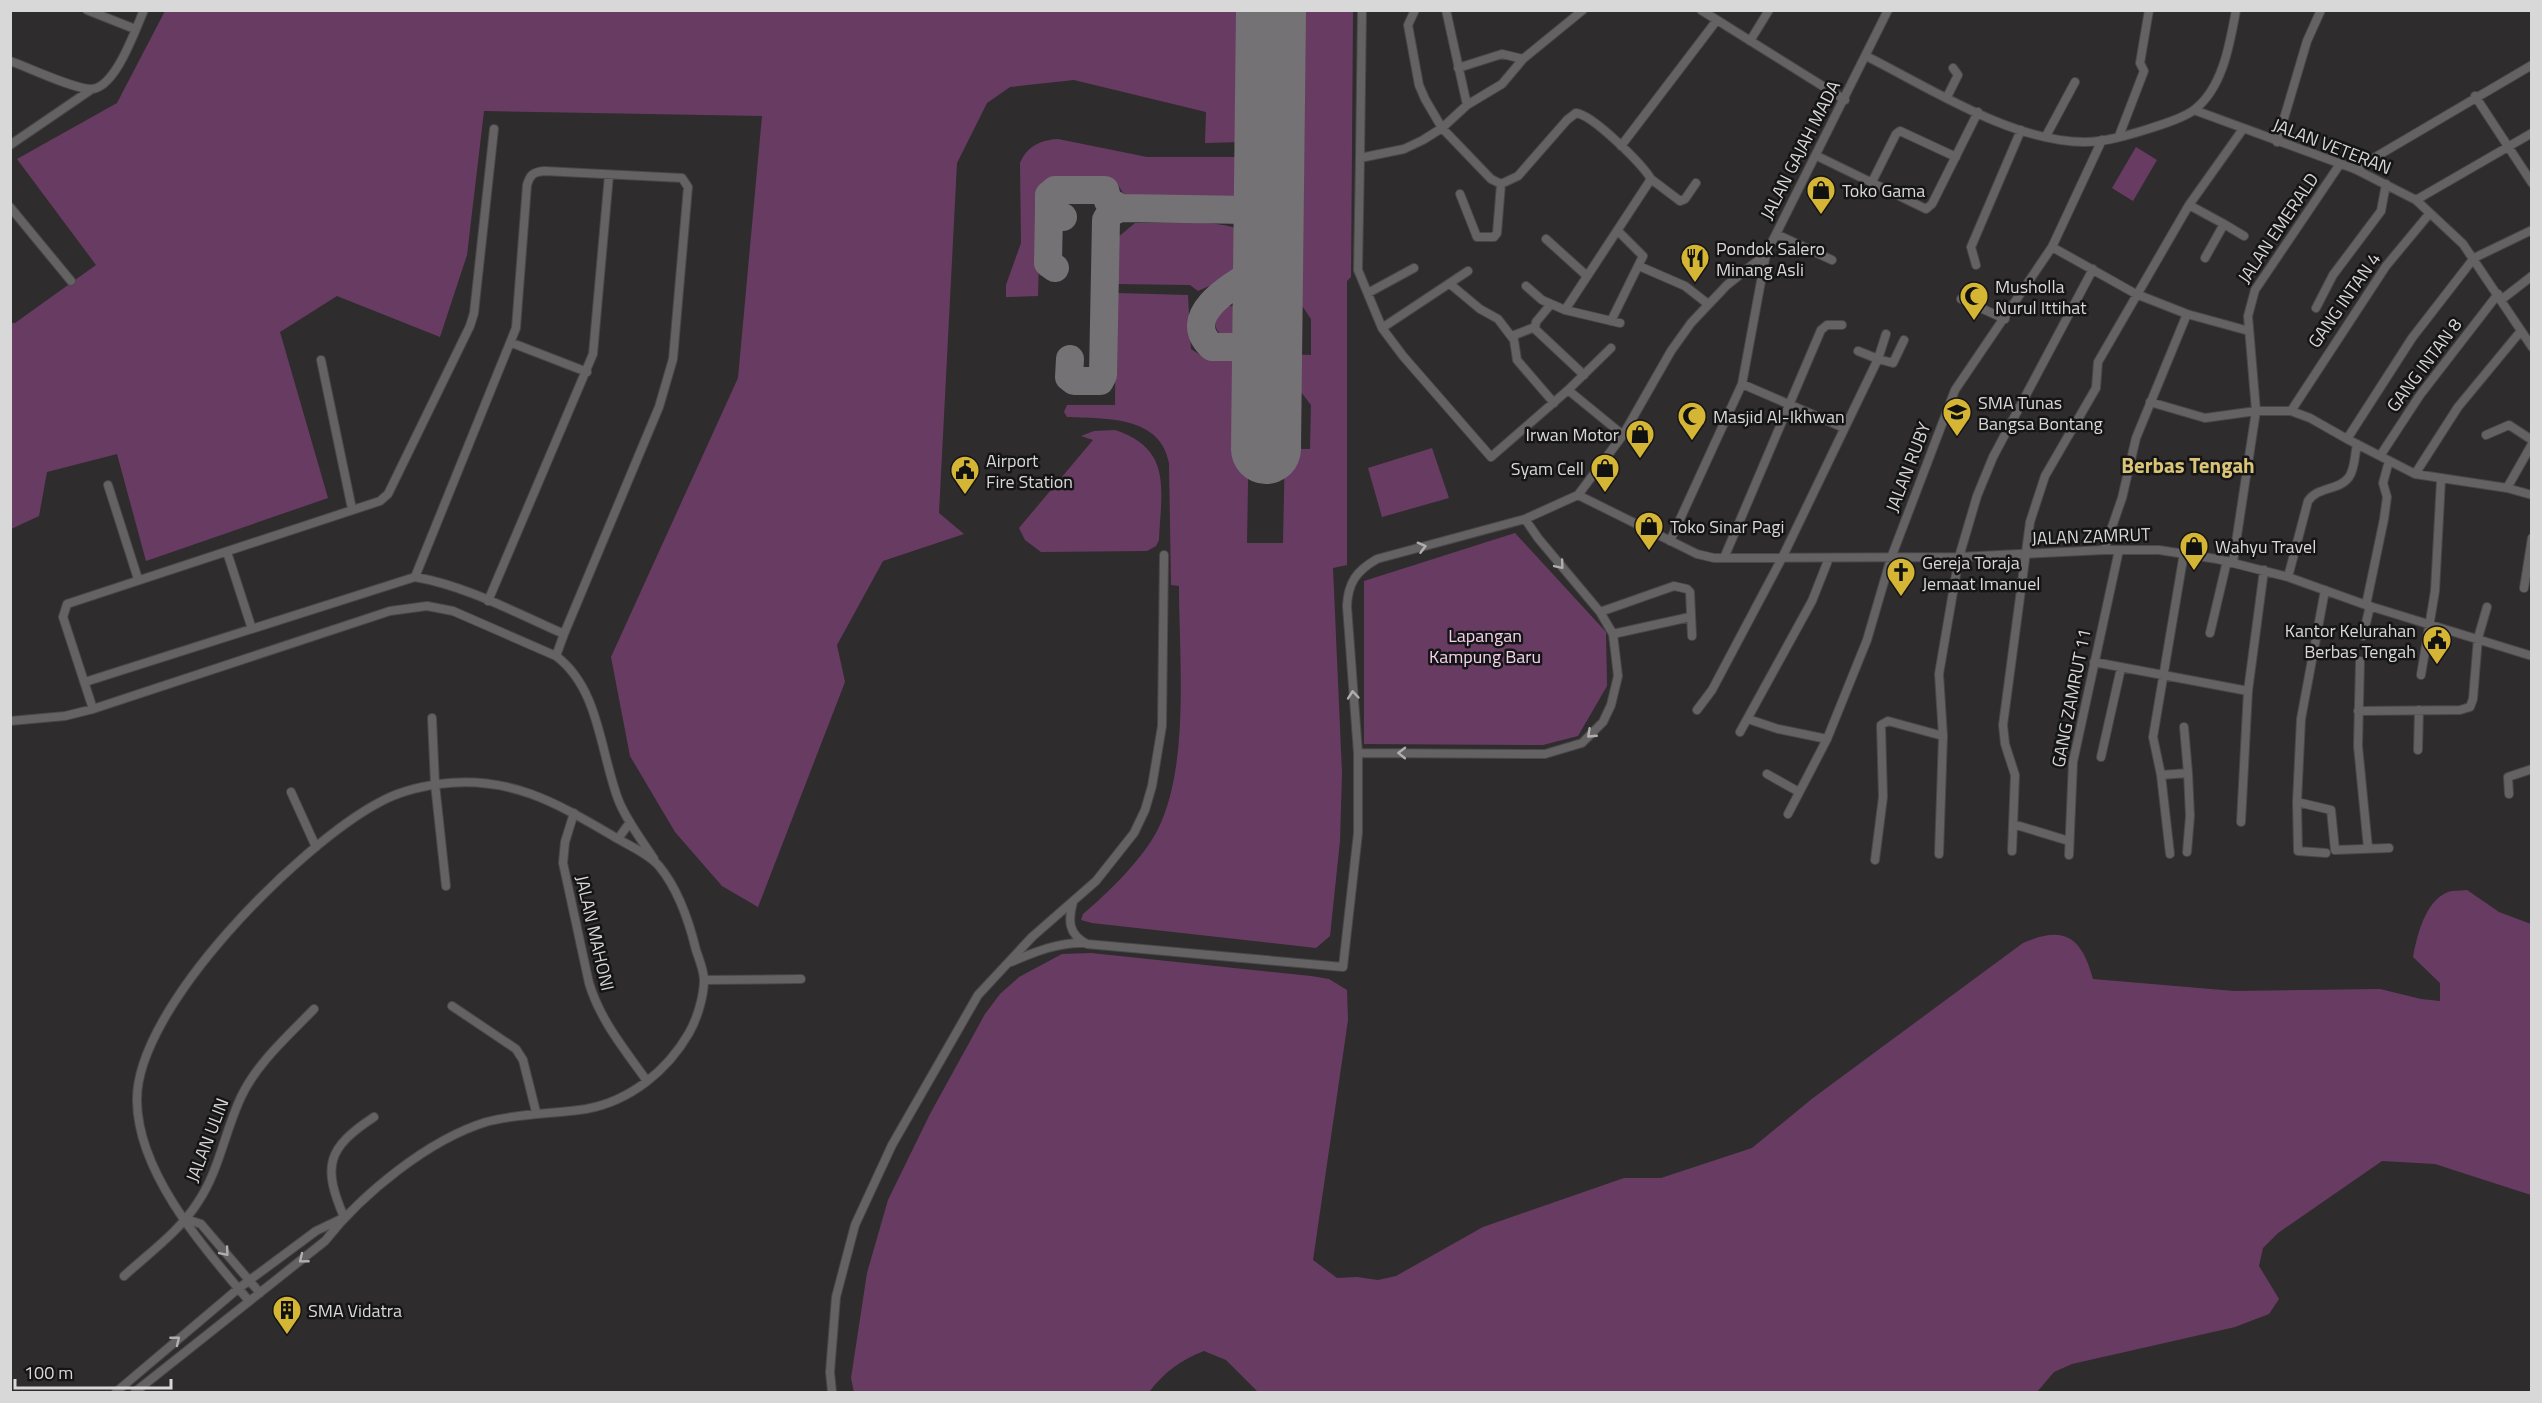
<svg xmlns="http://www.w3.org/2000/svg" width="2542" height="1403" font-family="'Titillium Web',sans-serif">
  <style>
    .green { fill: #683c62 }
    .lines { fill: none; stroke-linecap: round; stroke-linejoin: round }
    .taxiway { stroke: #747274; stroke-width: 28 }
    .runway { stroke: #747274; stroke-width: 70 }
    .minor-casing { stroke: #494749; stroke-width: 10 }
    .minor { stroke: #656264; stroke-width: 8 }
    .oneway { stroke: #b0afb0 }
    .labels { text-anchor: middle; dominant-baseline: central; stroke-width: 5; stroke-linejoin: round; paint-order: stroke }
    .street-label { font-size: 18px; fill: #d9d8d9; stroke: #161516 }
    .poi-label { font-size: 18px; fill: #d9d8d9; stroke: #161516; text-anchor: start }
    .park-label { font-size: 18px; fill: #f5d1ee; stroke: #161516 }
    .quarter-label { font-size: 21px; font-weight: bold; fill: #d9c477; stroke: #161516 }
  </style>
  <rect width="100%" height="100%" fill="#2f2c2e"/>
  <path class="green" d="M165,11H1252L1251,132L1241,142L1205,143L1206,112L1074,80L1010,87L987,103L957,163L939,513L964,534L883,561L837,645L845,682L758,907L722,886L675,832L630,756L611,657L738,378L762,116L484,111L467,255L440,337L337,296L280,332L328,498L146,561L117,454L47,472L39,516L11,529L10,323H15L96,265L17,159L117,103Z
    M1289,11H1353L1351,277L1347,281V565L1333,568L1342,773L1340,841L1330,936L1316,948L1092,923L1081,920L1083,914C1108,893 1143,859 1158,829C1190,765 1179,657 1179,586L1171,585L1169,463C1160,415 1105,419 1067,417L1064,412L1067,405H1115L1116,293L1188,295L1191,349L1205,358L1250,360L1247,543H1283L1285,449H1310L1311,405L1284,370L1285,354L1311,355V319L1286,282Z
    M1058,139L1147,157H1242L1251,166V188L1246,196L1231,204L1139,202L1123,193L1118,185H1041L1038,296L1006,297V285L1021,243L1020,163C1027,146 1041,140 1058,139Z
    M2136,147L2157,160L2133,201L2112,188Z
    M1135,223C1159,224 1230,217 1245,234C1252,242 1251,250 1251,260L1227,278L1198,291L1190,285L1116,284L1117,238Z
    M1215 322a16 16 0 1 1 32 0a16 16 0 1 1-32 0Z
    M1115,430C1173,449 1161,490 1159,540L1156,546L1147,551L1041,552L1025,540L1019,528L1093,440L1081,436L1094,431Z
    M1432,448L1449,498L1382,517L1368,468Z
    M1515,533L1606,632L1607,686L1578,736L1543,745L1364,744V581Z
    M2467,890L2499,912L2531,924V1195L2435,1164L2382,1161L2278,1233L2263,1248L2259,1266L2279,1299L2269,1314L2235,1327L2072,1364L2054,1372L2037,1392H1258L1226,1360L1204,1351C1180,1360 1165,1372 1149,1392H854L851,1378L867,1273L888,1200L930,1114L985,1014L1000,994L1019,977L1062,954L1091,953L1311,976L1329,979L1347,990L1348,1020L1313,1260L1337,1278L1357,1277L1378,1280L1396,1276L1483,1227L1624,1178H1661L1752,1148L1813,1098L2023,943C2066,924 2082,939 2093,979L2234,991L2380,989L2421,999L2440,1001V983L2413,957C2417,936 2425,901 2448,892C2453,890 2461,891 2467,890Z"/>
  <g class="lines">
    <path class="taxiway" d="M1049,211L1048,263L1055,268
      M1063,217L1049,211V195L1055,190H1105L1108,201L1121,208
      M1269,234L1261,218L1251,210L1269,191
      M1268,347H1212C1174,312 1245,279 1268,264
      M1070,359L1069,377L1074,381H1100L1103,375L1106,220L1111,212L1121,208L1251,210"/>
    <path class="runway" d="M1266,449L1271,10"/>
    <g class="minor-casing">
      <path id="minor" d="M87,10L135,29
        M1415,10L1408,25L1419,85L1425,99L1442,128L1491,179L1501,184L1518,176L1567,120L1576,113C1593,115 1642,164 1651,179L1565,310L1542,300L1526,286
        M1446,10L1467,105
        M1701,10L1845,100
        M1750,41L1769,10
        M1866,56C1930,88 2012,142 2085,142C2106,142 2129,135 2148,129C2163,124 2182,119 2194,110C2223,88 2230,43 2236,10
        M10,61C30,68 71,88 90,89C115,90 135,30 144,10
        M1458,68L1502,54L1523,59
        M2475,96L2532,183
        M1947,97L1958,75L1953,68
        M2194,110L2355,169L2416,200L2463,244L2532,347
        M2046,136L2075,82
        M2119,136L2144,71L2140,63L2149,10
        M2277,142L2307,41L2321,10
        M10,145L92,89
        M1621,146L1717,20
        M1817,156L1926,209L1932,204L1978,112
        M1360,158L1362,10
        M2355,169L2532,65
        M1651,179L1680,201L1685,199L1696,183
        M1871,184L1896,134L1900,131L1956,157
        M1460,194L1477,237H1494L1497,233L1501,184
        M2416,200L2532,133
        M2189,205L2224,224L2205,258
        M10,207L71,281
        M2224,224L2244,236
        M1776,234L1832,260
        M1546,239L1587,276
        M2052,247L2136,294L2187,314L2249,331
        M1976,265L1971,247L2021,130
        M1639,266L1685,286L1708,304
        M1468,271L1382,328L1358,270L1360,158L1404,149L1423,140L1442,128L1467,105L1502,84L1523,59L1583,10
        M1450,284L1480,309L1498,319L1514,340L1517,360L1554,403
        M1368,293L1414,268
        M1961,299L2005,319
        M2501,300L2532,276
        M1551,304L1536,322L1535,329L1584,375
        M2316,308L2333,275L2381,211L2386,184
        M1565,310L1620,323
        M1611,321L1643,256L1618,231
        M1382,328L1403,356L1491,457L1568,390L1623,435
        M1512,336L1535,327
        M512,343L587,372
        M1858,351L1878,359L1886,334
        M321,360L352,509
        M1742,384L1844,428
        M1568,390L1611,348
        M2150,402L2205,418L2256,411H2291L2310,418L2347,439L2412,338L2474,258L2532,230
        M2291,411L2386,266L2430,213
        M2486,435L2509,425L2532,440
        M2347,439L2415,474L2507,488L2532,495
        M2380,456L2420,395L2498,294
        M2415,474L2458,407L2520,332
        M108,485L138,579
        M2507,488L2532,444
        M1578,495L1697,554L1714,558L1959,557L2104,550H2159L2217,559L2288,577L2366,605L2532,656
        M1670,541L1742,384L1766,254
        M2104,550L2122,498L2136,438L2187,314
        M227,552L252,629
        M1724,558L1821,330L1827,325H1842
        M2233,562L2256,411L2248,316L2255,290L2340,164
        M415,577L516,328L527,185C530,175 533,172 544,171L682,178L688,187L673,359L659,407L564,634
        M2288,577L2308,501C2318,486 2339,491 2349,477C2355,469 2355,453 2357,444
        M2524,588L2532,538
        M2325,590L2301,719L2297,802L2331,810L2335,850L2389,848
        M488,601L593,354L609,175
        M2366,605L2384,519L2387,497L2383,483L2389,461
        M1600,612L1674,586L1687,589L1690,592L1692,636
        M2210,633L2227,561
        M1613,634L1690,617
        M2363,636L2370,606
        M2360,661L2358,746L2368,848
        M2094,662L2248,691
        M2421,675L2435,591L2441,480
        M85,682L415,577C467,586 516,613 564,634L556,656
        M93,709L63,617L67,604L380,501L388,494L470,326L474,313L494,129
        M1697,710L1712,690L1782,558L1878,359L1893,363L1904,340
        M2358,711L2460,710L2470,707L2473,699L2478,638L2487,607
        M432,718L435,784L446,886
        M1748,719L1778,729L1827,739
        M10,721L65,716L93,709L390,611L427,606L453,611L556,656C599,688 600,751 618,799C626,820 641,839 654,859
        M1740,732L1812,601L1829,558
        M2418,750L2419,710
        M1358,753L1545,754L1582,743L1603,722L1611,705L1618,676L1613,634L1600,612L1538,538L1525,519
        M2101,757L2121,668
        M1767,774L1799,792
        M2161,775L2188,773L2184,727
        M291,792L316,847
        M2509,794L2508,777L2532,769
        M2297,802L2298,851L2326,853
        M574,813L565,842L563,863L589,983C600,1020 625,1050 647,1081
        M1788,814L1827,739L1867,640L1891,558L1955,390L2052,247L2102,140
        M2241,822L2248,691L2264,570
        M2013,824L2069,841
        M618,839L630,822
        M2012,851L2015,775L2005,744L2003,725L2030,522L2045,476L2096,388L2098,362L2189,205L2243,129
        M2187,852L2190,816L2188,773
        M1939,854L1943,736L1939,674L1959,557L1977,496L1993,457L2093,269
        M2170,854L2161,775L2153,737L2184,553
        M2069,855L2073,762L2119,550
        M1875,860L1883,797L1881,725L1888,721L1943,736
        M1073,902C1068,921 1068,934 1087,944L1343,967L1358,833V753L1347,606C1348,583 1356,571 1377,559L1525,519L1578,495L1623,435L1671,351L1691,323L1727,285L1766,254L1888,10
        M1011,962C1035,952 1058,942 1085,943
        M704,980L801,979
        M452,1006L516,1049L523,1060L536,1112
        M344,1217C322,1166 327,1148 374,1117
        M186,1219L201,1224L260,1293
        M124,1276C149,1253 180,1231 198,1202C219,1171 225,1131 241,1097C257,1063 288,1036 314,1009
        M116,1392L239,1288L316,1231L341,1219
        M135,1392L325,1241C362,1194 428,1140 486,1122C519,1113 553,1114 586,1109C630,1101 667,1071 689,1033C697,1019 704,996 704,980C704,971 699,959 696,950C689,921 678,889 659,866C648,853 627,845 613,836C555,802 509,775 439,784C418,787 398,792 380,802C300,844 135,1008 137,1101C138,1174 205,1249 249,1301
        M832,1392L830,1372L836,1297L855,1225L892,1145L978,995L1032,937L1096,881L1134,833L1145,810L1152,786L1162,726L1164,555"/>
    </g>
    <use href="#minor" class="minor"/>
  </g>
  <defs><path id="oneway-chevron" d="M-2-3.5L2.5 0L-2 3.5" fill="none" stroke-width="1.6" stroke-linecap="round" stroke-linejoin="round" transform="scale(1.5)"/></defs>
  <g class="oneway">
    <use href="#oneway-chevron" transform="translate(1422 547) rotate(-15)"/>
    <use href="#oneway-chevron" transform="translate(1560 565) rotate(50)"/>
    <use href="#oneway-chevron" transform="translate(1353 695) rotate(-95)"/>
    <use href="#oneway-chevron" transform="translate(1591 734) rotate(137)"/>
    <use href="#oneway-chevron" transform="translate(1402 753) rotate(-179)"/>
    <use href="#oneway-chevron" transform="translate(225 1252) rotate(50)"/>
    <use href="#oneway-chevron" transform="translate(303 1259) rotate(141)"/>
    <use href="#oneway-chevron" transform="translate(176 1340) rotate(-39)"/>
  </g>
  <defs>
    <g id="shop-pin" transform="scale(1.5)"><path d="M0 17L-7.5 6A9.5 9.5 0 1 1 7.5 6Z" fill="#d5b534" stroke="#161516"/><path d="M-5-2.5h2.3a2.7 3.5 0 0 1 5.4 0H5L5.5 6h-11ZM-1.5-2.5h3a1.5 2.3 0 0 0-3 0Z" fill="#111"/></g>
    <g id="restaurant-pin" transform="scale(1.5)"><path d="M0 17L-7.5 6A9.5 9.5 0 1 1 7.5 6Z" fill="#d5b534" stroke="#161516"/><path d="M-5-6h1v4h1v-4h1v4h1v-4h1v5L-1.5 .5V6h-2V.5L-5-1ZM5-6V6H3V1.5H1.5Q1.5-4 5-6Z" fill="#111"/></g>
    <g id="mosque-pin" transform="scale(1.5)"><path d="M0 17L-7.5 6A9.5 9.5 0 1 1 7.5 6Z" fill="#d5b534" stroke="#161516"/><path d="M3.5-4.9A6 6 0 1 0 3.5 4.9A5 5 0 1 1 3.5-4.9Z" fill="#111"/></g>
    <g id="school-pin" transform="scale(1.5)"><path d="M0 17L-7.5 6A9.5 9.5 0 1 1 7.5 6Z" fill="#d5b534" stroke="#161516"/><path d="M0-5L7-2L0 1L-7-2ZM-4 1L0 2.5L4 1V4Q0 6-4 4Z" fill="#111"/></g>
    <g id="civic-pin" transform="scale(1.5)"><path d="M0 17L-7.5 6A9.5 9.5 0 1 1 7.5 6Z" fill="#d5b534" stroke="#161516"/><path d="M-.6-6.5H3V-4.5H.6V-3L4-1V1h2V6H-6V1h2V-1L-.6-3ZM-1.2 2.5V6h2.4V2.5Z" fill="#111"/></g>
    <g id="church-pin" transform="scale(1.5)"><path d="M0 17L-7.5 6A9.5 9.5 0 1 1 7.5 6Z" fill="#d5b534" stroke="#161516"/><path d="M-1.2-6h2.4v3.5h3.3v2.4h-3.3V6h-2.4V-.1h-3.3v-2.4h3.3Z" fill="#111"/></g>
    <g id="building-pin" transform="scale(1.5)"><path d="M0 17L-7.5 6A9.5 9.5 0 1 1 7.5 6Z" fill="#d5b534" stroke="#161516"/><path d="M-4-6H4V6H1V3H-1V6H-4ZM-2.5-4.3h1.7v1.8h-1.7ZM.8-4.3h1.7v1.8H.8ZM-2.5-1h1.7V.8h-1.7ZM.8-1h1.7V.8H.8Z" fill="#111"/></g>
  </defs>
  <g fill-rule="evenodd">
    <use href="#shop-pin" x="1821" y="190"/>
    <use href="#restaurant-pin" x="1695" y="258"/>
    <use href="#mosque-pin" x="1974" y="296"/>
    <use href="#school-pin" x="1957" y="412"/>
    <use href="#mosque-pin" x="1692" y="416"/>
    <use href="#shop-pin" x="1640" y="434"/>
    <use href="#shop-pin" x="1605" y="468"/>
    <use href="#civic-pin" x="965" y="470"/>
    <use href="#shop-pin" x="1649" y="526"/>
    <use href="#shop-pin" x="2194" y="546"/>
    <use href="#church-pin" x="1901" y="572"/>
    <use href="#civic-pin" x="2437" y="640"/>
    <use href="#building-pin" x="287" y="1310"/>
  </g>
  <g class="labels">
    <g class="street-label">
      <text transform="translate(2332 146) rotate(21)">JALAN VETERAN</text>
      <text transform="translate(1800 150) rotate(-63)">JALAN GAJAH MADA</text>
      <text transform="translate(2278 228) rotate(-56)">JALAN EMERALD</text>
      <text transform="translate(2344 300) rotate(-55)">GANG INTAN 4</text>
      <text transform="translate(2424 365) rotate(-53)">GANG INTAN 8</text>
      <text transform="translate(1908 467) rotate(-69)">JALAN RUBY</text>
      <text transform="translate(2091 536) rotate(-2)">JALAN ZAMRUT</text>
      <text transform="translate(2071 698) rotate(-79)">GANG ZAMRUT 11</text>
      <text transform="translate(595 933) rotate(77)">JALAN MAHONI</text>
      <text transform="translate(207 1140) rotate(-69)">JALAN ULIN</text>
    </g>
    <g class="poi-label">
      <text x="1842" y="190">Toko Gama</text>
      <text x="1716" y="248">Pondok Salero<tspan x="1716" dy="21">Minang Asli</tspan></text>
      <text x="1995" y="286">Musholla<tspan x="1995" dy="21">Nurul Ittihat</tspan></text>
      <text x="1978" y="402">SMA Tunas<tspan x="1978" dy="21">Bangsa Bontang</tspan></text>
      <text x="1713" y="416">Masjid Al-Ikhwan</text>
      <text x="1619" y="434" text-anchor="end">Irwan Motor</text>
      <text x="986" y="460">Airport<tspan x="986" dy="21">Fire Station</tspan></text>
      <text x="1584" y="468" text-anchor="end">Syam Cell</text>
      <text x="1670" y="526">Toko Sinar Pagi</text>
      <text x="2215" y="546">Wahyu Travel</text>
      <text x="1922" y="562">Gereja Toraja<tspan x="1922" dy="21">Jemaat Imanuel</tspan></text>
      <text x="2416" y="630" text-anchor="end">Kantor Kelurahan<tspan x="2416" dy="21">Berbas Tengah</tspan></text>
      <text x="308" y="1310">SMA Vidatra</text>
    </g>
    <g class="park-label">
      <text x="1485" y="635">Lapangan<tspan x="1485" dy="21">Kampung Baru</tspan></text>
    </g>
    <g class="quarter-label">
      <text x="2188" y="465">Berbas Tengah</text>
    </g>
  </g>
  <rect width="2542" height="1403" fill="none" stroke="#d9d8d9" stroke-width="24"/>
  <path d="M15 1379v9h156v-9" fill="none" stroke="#d9d8d9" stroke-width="3"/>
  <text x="24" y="1379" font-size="18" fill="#d9d8d9" stroke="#161516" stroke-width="4.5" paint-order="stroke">100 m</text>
</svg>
